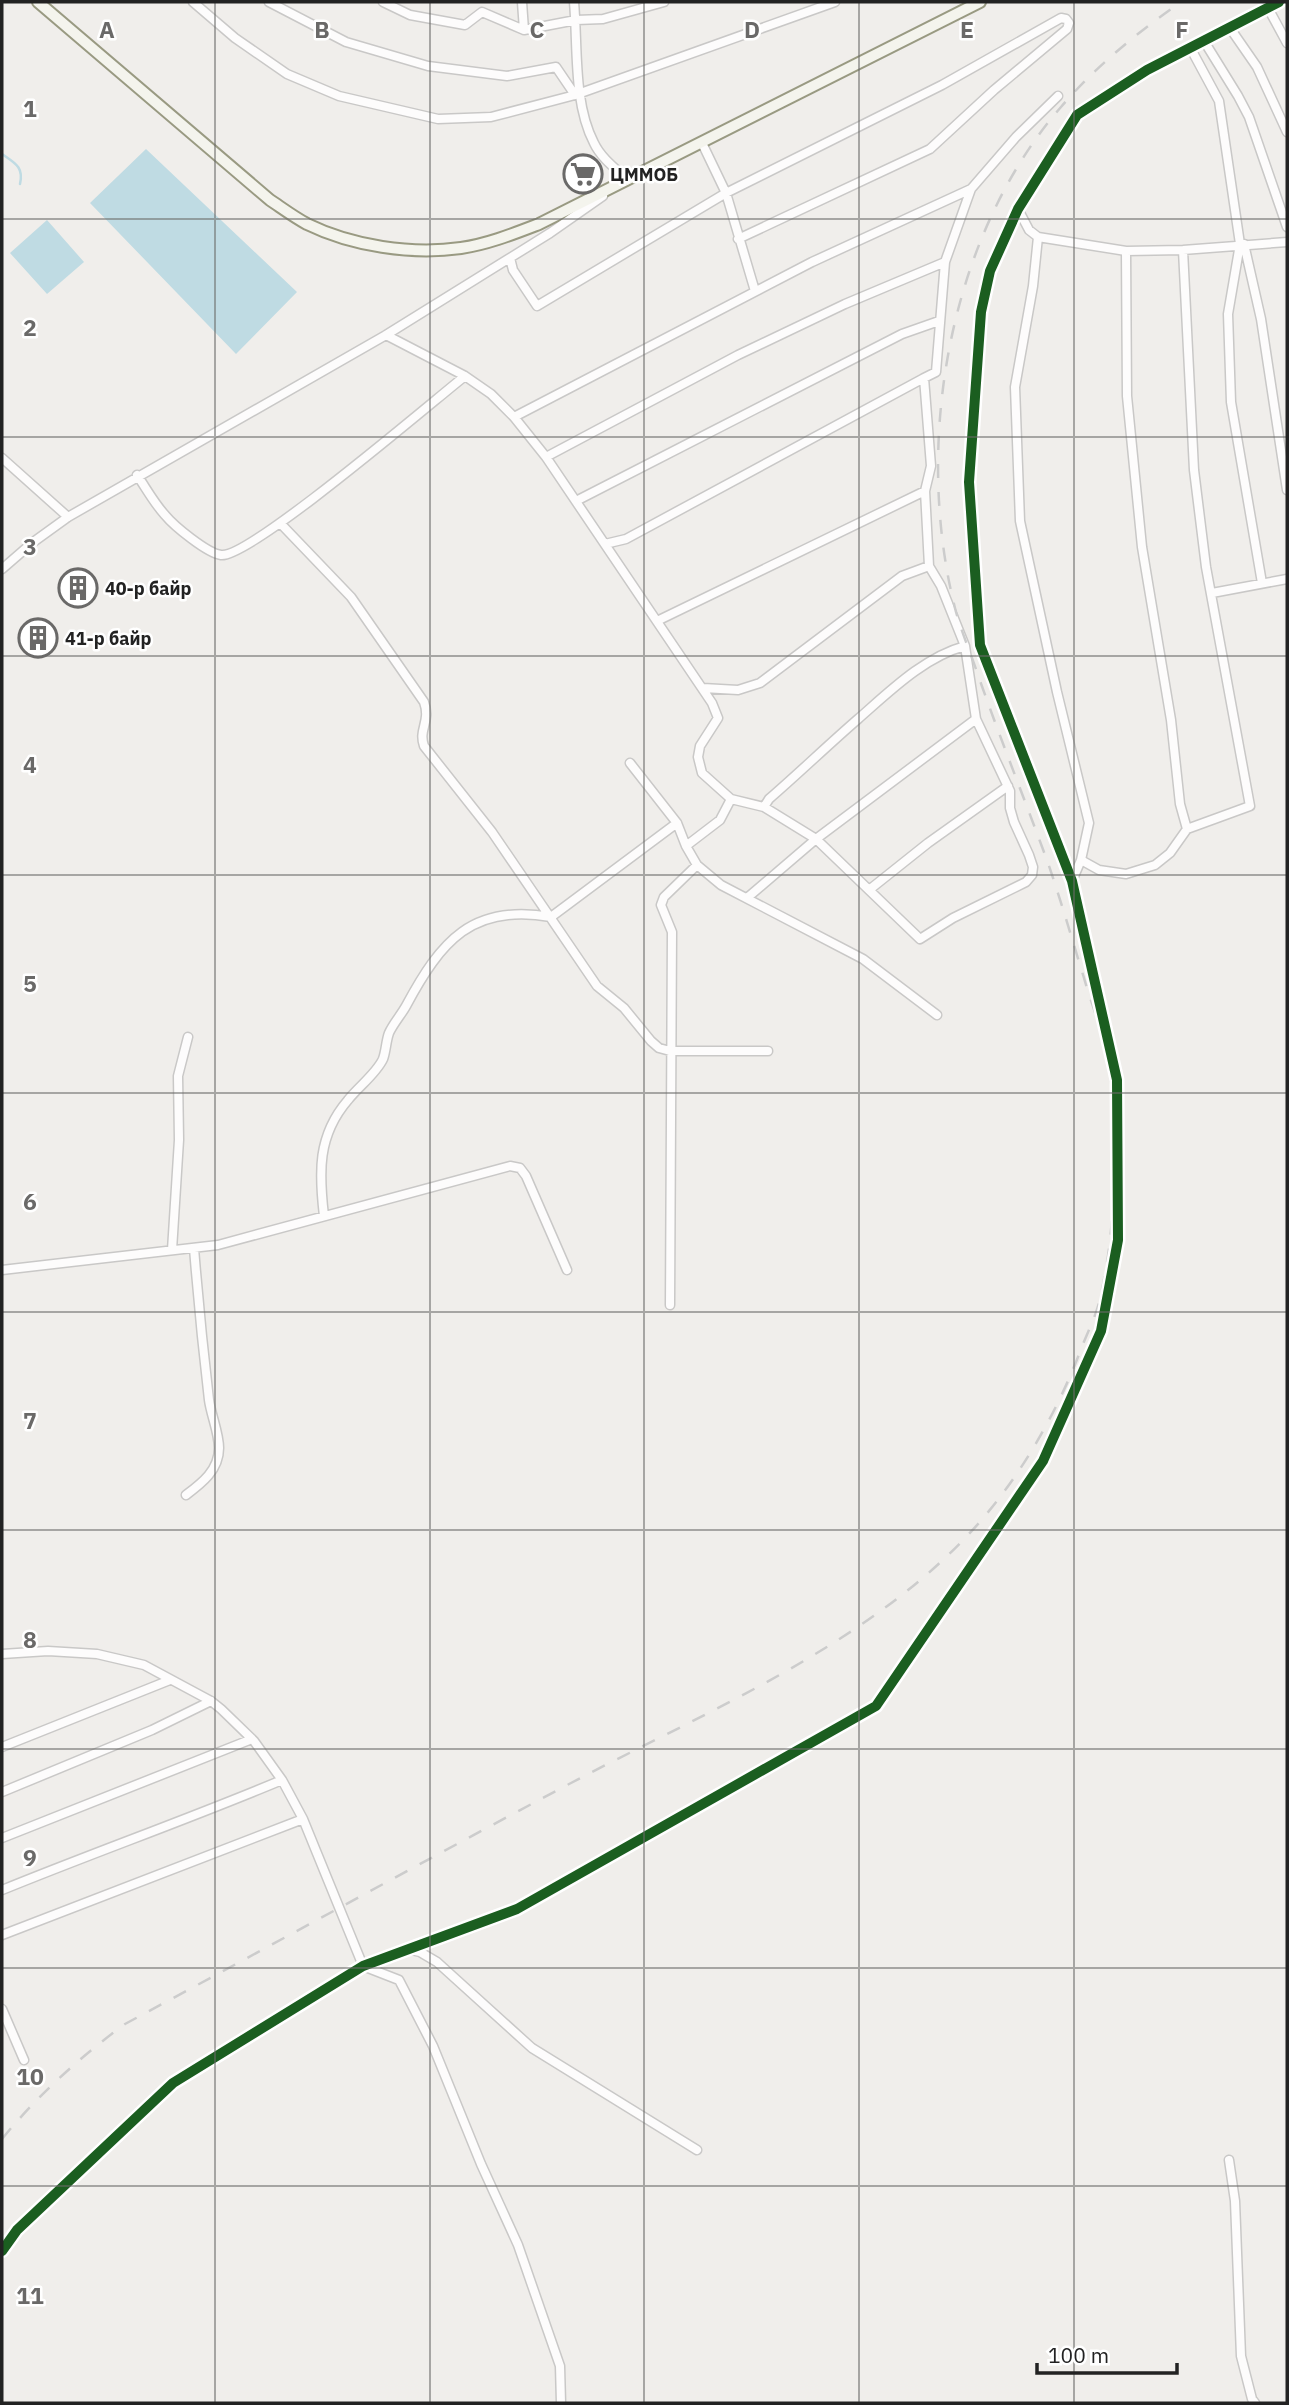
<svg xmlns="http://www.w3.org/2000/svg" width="1289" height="2405" font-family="'IBM Plex Sans',sans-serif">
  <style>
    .water { fill: #bfdbe3 }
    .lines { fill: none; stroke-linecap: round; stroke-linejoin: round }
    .stream { stroke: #bfdbe3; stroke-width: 2.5 }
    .street-casing { stroke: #c9c8c7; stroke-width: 11 }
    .secondary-casing { stroke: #999a82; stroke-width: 14 }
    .street { stroke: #fdfcfc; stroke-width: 8 }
    .secondary { stroke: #f4f4ed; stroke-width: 10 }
    .rail { stroke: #ccc; stroke-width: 2.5; stroke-dasharray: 14 14; stroke-linecap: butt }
    .cycleway-casing { stroke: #fff; stroke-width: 15 }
    .cycleway { stroke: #1b5e20; stroke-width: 10 }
    .grid { fill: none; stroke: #6a6968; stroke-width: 2; stroke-opacity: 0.55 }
    .labels { text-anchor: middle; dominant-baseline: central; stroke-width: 5; stroke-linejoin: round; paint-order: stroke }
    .poi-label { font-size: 18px; font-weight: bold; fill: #222; stroke: #fff; text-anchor: start }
    .grid-label { font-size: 23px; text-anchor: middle; font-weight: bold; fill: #6a6968; stroke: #fff; stroke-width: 5; stroke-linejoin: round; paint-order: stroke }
  </style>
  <rect width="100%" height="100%" fill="#f0eeeb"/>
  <path class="water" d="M146,149L297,292L236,354L90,203Z
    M47,220L84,262L47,294L10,253Z"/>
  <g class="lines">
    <path class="stream" d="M2,154C15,163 24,167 20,184"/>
    <g class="street-casing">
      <path id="street" d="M193,2L235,38L287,74L339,96L438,119L491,117L575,95L835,2
        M269,2L346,42L428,66L507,76L556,67L575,95
        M383,2L410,15L465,25L482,12L524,30L576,20L603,19L664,2
        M522,2L524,30
        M574,2C578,46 573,103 594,143C601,158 616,169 628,180L626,181
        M1268,8L1287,43
        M1230,28L1257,67L1287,132
        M1204,41L1238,96L1249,117L1287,227
        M1191,49L1219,101L1240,244L1228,314L1231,402L1262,583
        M702,143L726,193L755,291
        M1018,209L1029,230L1038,237L1033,286L1015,387L1020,521L1057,692L1089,823L1081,860L1072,881
        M1038,237L1126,251L1183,250L1287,242
        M1244,244L1261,319L1287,490
        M1126,251L1127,396L1142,547L1171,720L1180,804L1187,829
        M510,258L513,270L537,306L726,193L942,85L1061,18L1066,19L1069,23L1067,29L994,90L930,149L738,239
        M386,335L465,376L491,394L514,417L546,457L712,703L718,718L700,746L698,757L702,773L731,799L764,807L816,839L920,939L953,918L1026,882L1032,875L1033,867L1029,855L1014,822L1010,808V791L976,719L965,646L941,586L929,566L925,491L931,466L924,378L936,372L945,262L971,189L1016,137L1058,96
        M514,417L812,262L971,189
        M546,457L738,355L845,304L945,262
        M2,458L68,517
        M137,475C146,488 154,503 165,515C174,526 207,553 221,555C249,559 432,402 465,376
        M576,501L902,334L939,321
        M281,524L351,597L424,702C431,722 418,729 424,746L492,832L597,986L624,1008L651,1041L659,1048L670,1051H768
        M605,544L626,539L924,378
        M2,569L32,543L68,517L386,335L550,233L603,196
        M1212,593L1287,579
        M657,621L925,491
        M703,688L738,690L760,683L902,576L929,566
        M630,763L677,823L686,846L697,865L721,885L863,959L937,1015
        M764,807L769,799C799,773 828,745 858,719C889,692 924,657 965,646
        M686,846L720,820L731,799
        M1081,860L1099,870L1126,874L1155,865L1170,853L1187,829L1250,806L1206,567L1194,470L1183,250
        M869,890L928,843L1008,786
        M747,898L816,839L976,719
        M324,1216C319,1173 317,1136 348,1100C358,1087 376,1074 383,1059C386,1051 386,1041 389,1033C393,1024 401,1015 406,1006C441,941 472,903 551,917L677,823
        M172,1250L179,1140L178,1076L188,1037
        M2,1270L218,1245L510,1166L520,1168L526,1176L567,1270
        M670,1305L672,932L661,905L664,897L697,865
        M186,1495C202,1483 219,1470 219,1448C219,1433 211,1415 209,1400C203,1349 198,1298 194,1248
        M2,1654L48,1651L97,1654L144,1665L211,1701L221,1709L254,1741L282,1780L303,1819L363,1966L399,1980L433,2046L481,2164L518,2245L560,2366L561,2403
        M2,1747L170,1680
        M2,1792L152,1730L211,1701
        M2,1838L252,1739
        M2,1890C95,1852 189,1819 282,1780
        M2,1935L303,1819
        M411,1950L420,1952L437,1962L532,2048L697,2150
        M2,2009L24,2060
        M1229,2160L1235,2201L1241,2356L1252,2399L1255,2403
        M2,2251L17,2230L173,2083L363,1966L517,1909L876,1706L1043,1461L1101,1331L1118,1240L1117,1080L1072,881L980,645L969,482L981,312L990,271L1018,209L1077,115L1147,70L1279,2"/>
    </g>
    <g class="secondary-casing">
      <path id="secondary" d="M38,2L270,200C282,208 294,217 307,224C352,246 411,255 461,248C488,244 513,234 539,224L980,2"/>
    </g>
    <use href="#street" class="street"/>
    <use href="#secondary" class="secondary"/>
    <path class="rail" d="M2,2139C37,2096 80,2057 125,2024C274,1944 422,1862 571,1783C711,1709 880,1640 984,1517C1027,1466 1060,1406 1083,1344C1090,1327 1098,1311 1101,1294C1113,1241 1115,1188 1113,1134C1112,1108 1113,1080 1107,1054C1102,1029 1091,1003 1084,978C1072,939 1061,901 1048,863C1025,800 1000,738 978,675C971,654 962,633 956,612C913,447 947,238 1061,107C1095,67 1138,32 1181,2"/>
    <g class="cycleway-casing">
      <path id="cycleway" d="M2,2251L17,2230L173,2083L363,1966L517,1909L876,1706L1043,1461L1101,1331L1118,1240L1117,1080L1072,881L980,645L969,482L981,312L990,271L1018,209L1077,115L1147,70L1279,2"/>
    </g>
    <use href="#cycleway" class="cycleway"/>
  </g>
  <path class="grid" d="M215,2V2403M430,2V2403M644,2V2403M859,2V2403M1074,2V2403M2,219H1287M2,437H1287M2,656H1287M2,875H1287M2,1093H1287M2,1312H1287M2,1530H1287M2,1749H1287M2,1968H1287M2,2186H1287"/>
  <defs>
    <g id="supermarket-ring" transform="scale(2.0125)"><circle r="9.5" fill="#fff" stroke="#6a6968" stroke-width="1.5"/><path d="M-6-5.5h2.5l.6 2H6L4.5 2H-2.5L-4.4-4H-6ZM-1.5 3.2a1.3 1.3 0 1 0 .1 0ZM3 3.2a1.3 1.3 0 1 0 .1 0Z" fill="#6a6968"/></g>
    <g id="building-ring" transform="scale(2.0125)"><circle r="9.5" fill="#fff" stroke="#6a6968" stroke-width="1.5"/><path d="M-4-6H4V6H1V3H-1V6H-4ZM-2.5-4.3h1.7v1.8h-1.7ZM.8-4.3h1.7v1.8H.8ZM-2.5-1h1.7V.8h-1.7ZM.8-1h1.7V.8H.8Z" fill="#6a6968"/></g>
  </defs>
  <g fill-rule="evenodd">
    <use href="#supermarket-ring" x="583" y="174"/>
    <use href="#building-ring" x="78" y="588"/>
    <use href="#building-ring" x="38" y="638"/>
  </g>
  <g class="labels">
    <g class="poi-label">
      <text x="610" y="174">ЦММОБ</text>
      <text x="105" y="588">40-р байр</text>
      <text x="65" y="638">41-р байр</text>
    </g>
  </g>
  <g class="grid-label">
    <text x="107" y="38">A</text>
    <text x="322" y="38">B</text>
    <text x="537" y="38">C</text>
    <text x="752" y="38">D</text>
    <text x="967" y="38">E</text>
    <text x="1182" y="38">F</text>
    <text x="30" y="117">1</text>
    <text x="30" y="336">2</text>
    <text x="30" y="555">3</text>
    <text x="30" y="773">4</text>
    <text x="30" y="992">5</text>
    <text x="30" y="1210">6</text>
    <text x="30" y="1429">7</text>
    <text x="30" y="1648">8</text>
    <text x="30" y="1866">9</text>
    <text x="30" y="2085">10</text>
    <text x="30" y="2304">11</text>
  </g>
  <rect width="1289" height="2405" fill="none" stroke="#222222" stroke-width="7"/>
  <path d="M1037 2363v10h140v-10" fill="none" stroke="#222222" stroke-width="3.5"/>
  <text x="1048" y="2363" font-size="21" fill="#222222" stroke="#ffffff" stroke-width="5" paint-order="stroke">100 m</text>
</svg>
